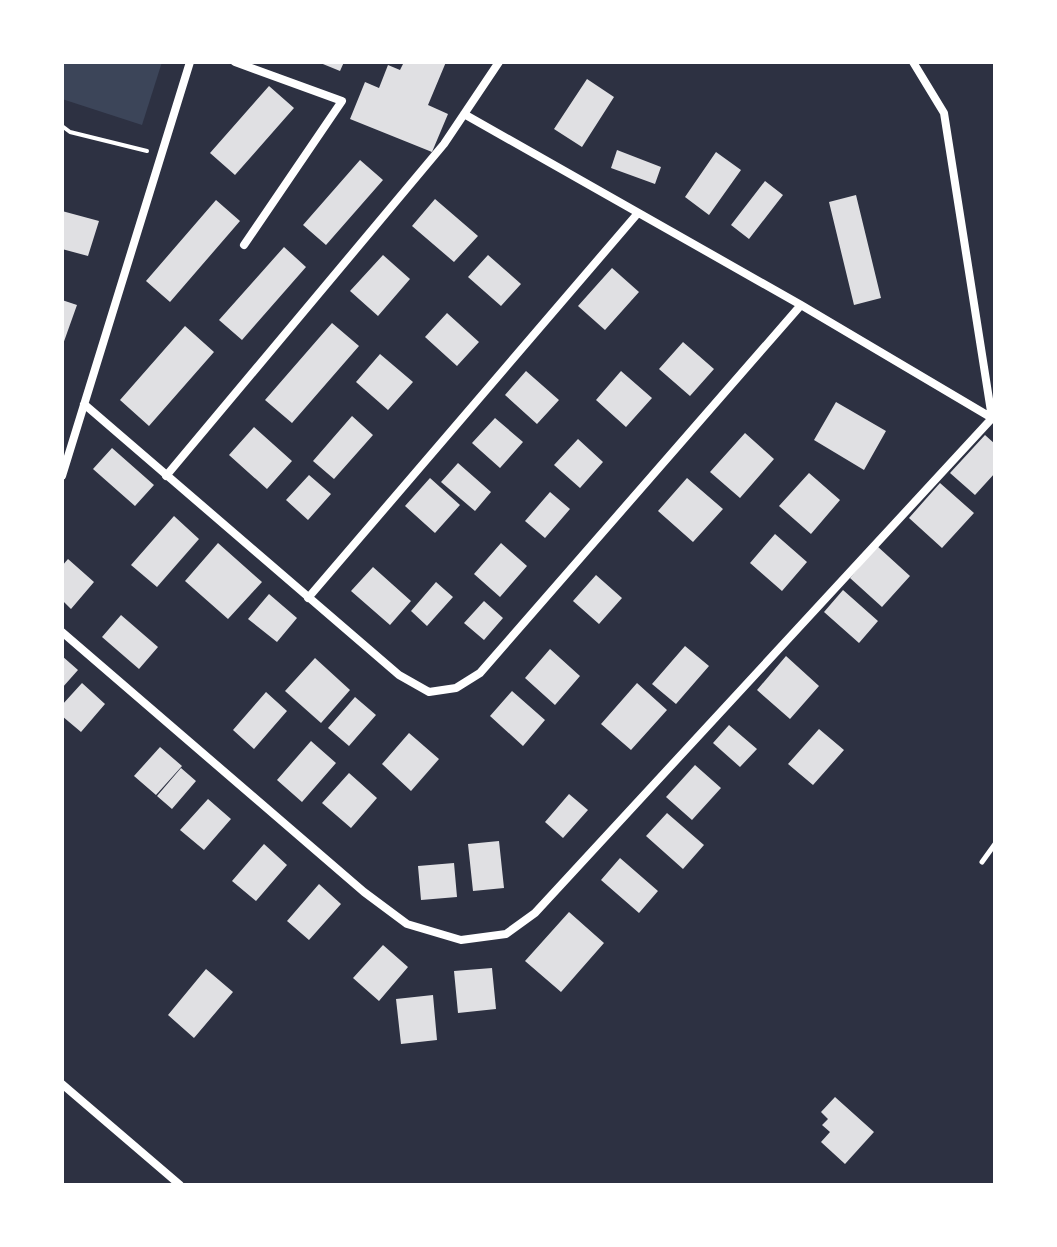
<svg xmlns="http://www.w3.org/2000/svg" width="1057" height="1247" font-family="'Fira Sans Condensed',sans-serif">
  <style>
    .green { fill: #3c4559 }
    .building { fill: #e0e0e3 }
    .lines { fill: none; stroke-linecap: round; stroke-linejoin: round }
    .path { stroke: #fff; stroke-width: 4 }
    .service { stroke: #fff; stroke-width: 5 }
    .minor { stroke: #fff; stroke-width: 8 }
  </style>
  <rect width="100%" height="100%" fill="#2d3142"/>
  <path class="green" d="M62,62H162L142,125L62,99Z"/>
  <path class="building" d="M318,62H344L340,71Z
    M404,62H446L428,105L448,114L432,152L350,119L365,82L379,88L388,65L400,70Z
    M587,79L614,97L582,147L554,129Z
    M269,86L294,108L235,175L210,153Z
    M617,150L661,167L655,184L611,168Z
    M716,152L741,170L709,215L685,197Z
    M360,160L383,180L326,245L303,225Z
    M765,181L783,195L749,239L731,225Z
    M856,195L881,298L854,305L829,202Z
    M435,199L478,236L454,262L412,226Z
    M216,200L240,221L170,302L146,281Z
    M62,211L99,221L88,256L62,249Z
    M284,247L306,267L242,340L219,320Z
    M383,255L410,279L378,316L350,291Z
    M488,255L521,284L501,306L468,277Z
    M612,268L639,292L605,330L578,306Z
    M62,300L77,305L62,347Z
    M447,313L479,342L457,366L425,337Z
    M332,323L359,346L292,423L265,400Z
    M185,326L214,352L149,426L120,400Z
    M683,342L714,369L690,396L659,369Z
    M380,354L413,382L388,410L356,382Z
    M526,371L559,400L537,424L505,395Z
    M621,371L652,398L626,427L596,400Z
    M836,402L886,431L864,470L814,440Z
    M352,416L373,435L334,479L313,461Z
    M495,418L523,442L500,468L472,443Z
    M254,427L292,461L267,489L229,455Z
    M745,433L774,459L740,498L710,472Z
    M985,435L995,444V473L975,495L950,473Z
    M578,439L603,462L580,488L554,465Z
    M112,448L154,485L135,506L93,469Z
    M458,463L491,492L475,511L441,482Z
    M809,473L840,500L811,534L779,506Z
    M309,475L331,494L308,520L286,500Z
    M430,478L460,505L435,533L405,506Z
    M687,478L723,509L693,542L658,511Z
    M940,483L974,513L942,548L909,518Z
    M550,492L570,509L545,538L525,521Z
    M174,516L199,539L157,587L131,565Z
    M775,534L807,562L782,591L750,563Z
    M218,543L262,582L228,619L185,581Z
    M501,543L527,566L500,597L474,574Z
    M877,546L910,576L882,607L850,578Z
    M68,559L94,582L71,609L62,600V566Z
    M373,567L411,601L390,625L351,591Z
    M596,575L622,598L599,624L573,601Z
    M436,582L453,597L427,626L411,611Z
    M843,590L878,621L859,643L824,612Z
    M269,594L297,618L277,642L248,619Z
    M484,601L503,618L484,640L464,623Z
    M121,615L158,647L139,669L102,637Z
    M685,646L709,666L676,704L652,684Z
    M550,649L580,676L555,705L525,678Z
    M62,656L78,670L62,688Z
    M786,656L819,686L790,719L757,690Z
    M315,658L350,690L321,723L285,691Z
    M82,683L105,704L81,732L62,716V705Z
    M637,683L667,710L631,750L601,724Z
    M512,691L545,720L523,746L490,716Z
    M266,692L287,711L254,749L233,730Z
    M355,697L376,715L349,746L328,728Z
    M729,725L757,749L740,767L713,743Z
    M819,729L844,750L813,785L788,764Z
    M409,733L439,759L411,791L382,764Z
    M311,741L336,763L302,802L277,780Z
    M160,747L182,766L156,795L134,776Z
    M695,765L721,788L692,820L666,797Z
    M181,768L196,781L172,809L157,796Z
    M349,773L377,798L351,828L322,803Z
    M569,794L588,810L563,838L545,822Z
    M208,799L231,819L204,850L180,830Z
    M667,813L704,845L683,869L646,836Z
    M499,841L504,888L473,891L468,844Z
    M264,844L287,865L256,901L232,881Z
    M620,858L658,891L639,913L601,880Z
    M454,863L457,897L421,900L418,866Z
    M319,884L341,904L309,940L287,921Z
    M569,912L604,943L561,992L525,961Z
    M383,945L408,967L379,1001L353,978Z
    M492,968L496,1009L458,1013L454,971Z
    M206,969L233,992L194,1038L168,1015Z
    M433,995L437,1040L401,1044L396,999Z
    M835,1097L874,1132L845,1164L821,1142L830,1132L822,1125L828,1119L821,1112Z"/>
  <g class="lines">
    <path class="path" d="M62,126L70,132L147,151"/>
    <path class="service" d="M982,862L995,844"/>
    <path class="minor" d="M235,62L342,101L244,245
      M913,62L944,113L992,418
      M464,114L801,305L992,418
      M84,404L399,675L429,692L456,688L480,673L801,305
      M62,476L190,62
      M166,476L444,144L499,62
      M308,598L638,213
      M62,632L364,892L407,924L461,940L506,934L535,913L995,415
      M62,1084L180,1185"/>
  </g>
  <rect width="1057" height="1247" fill="none" stroke="#ffffff" stroke-width="128"/>
</svg>
